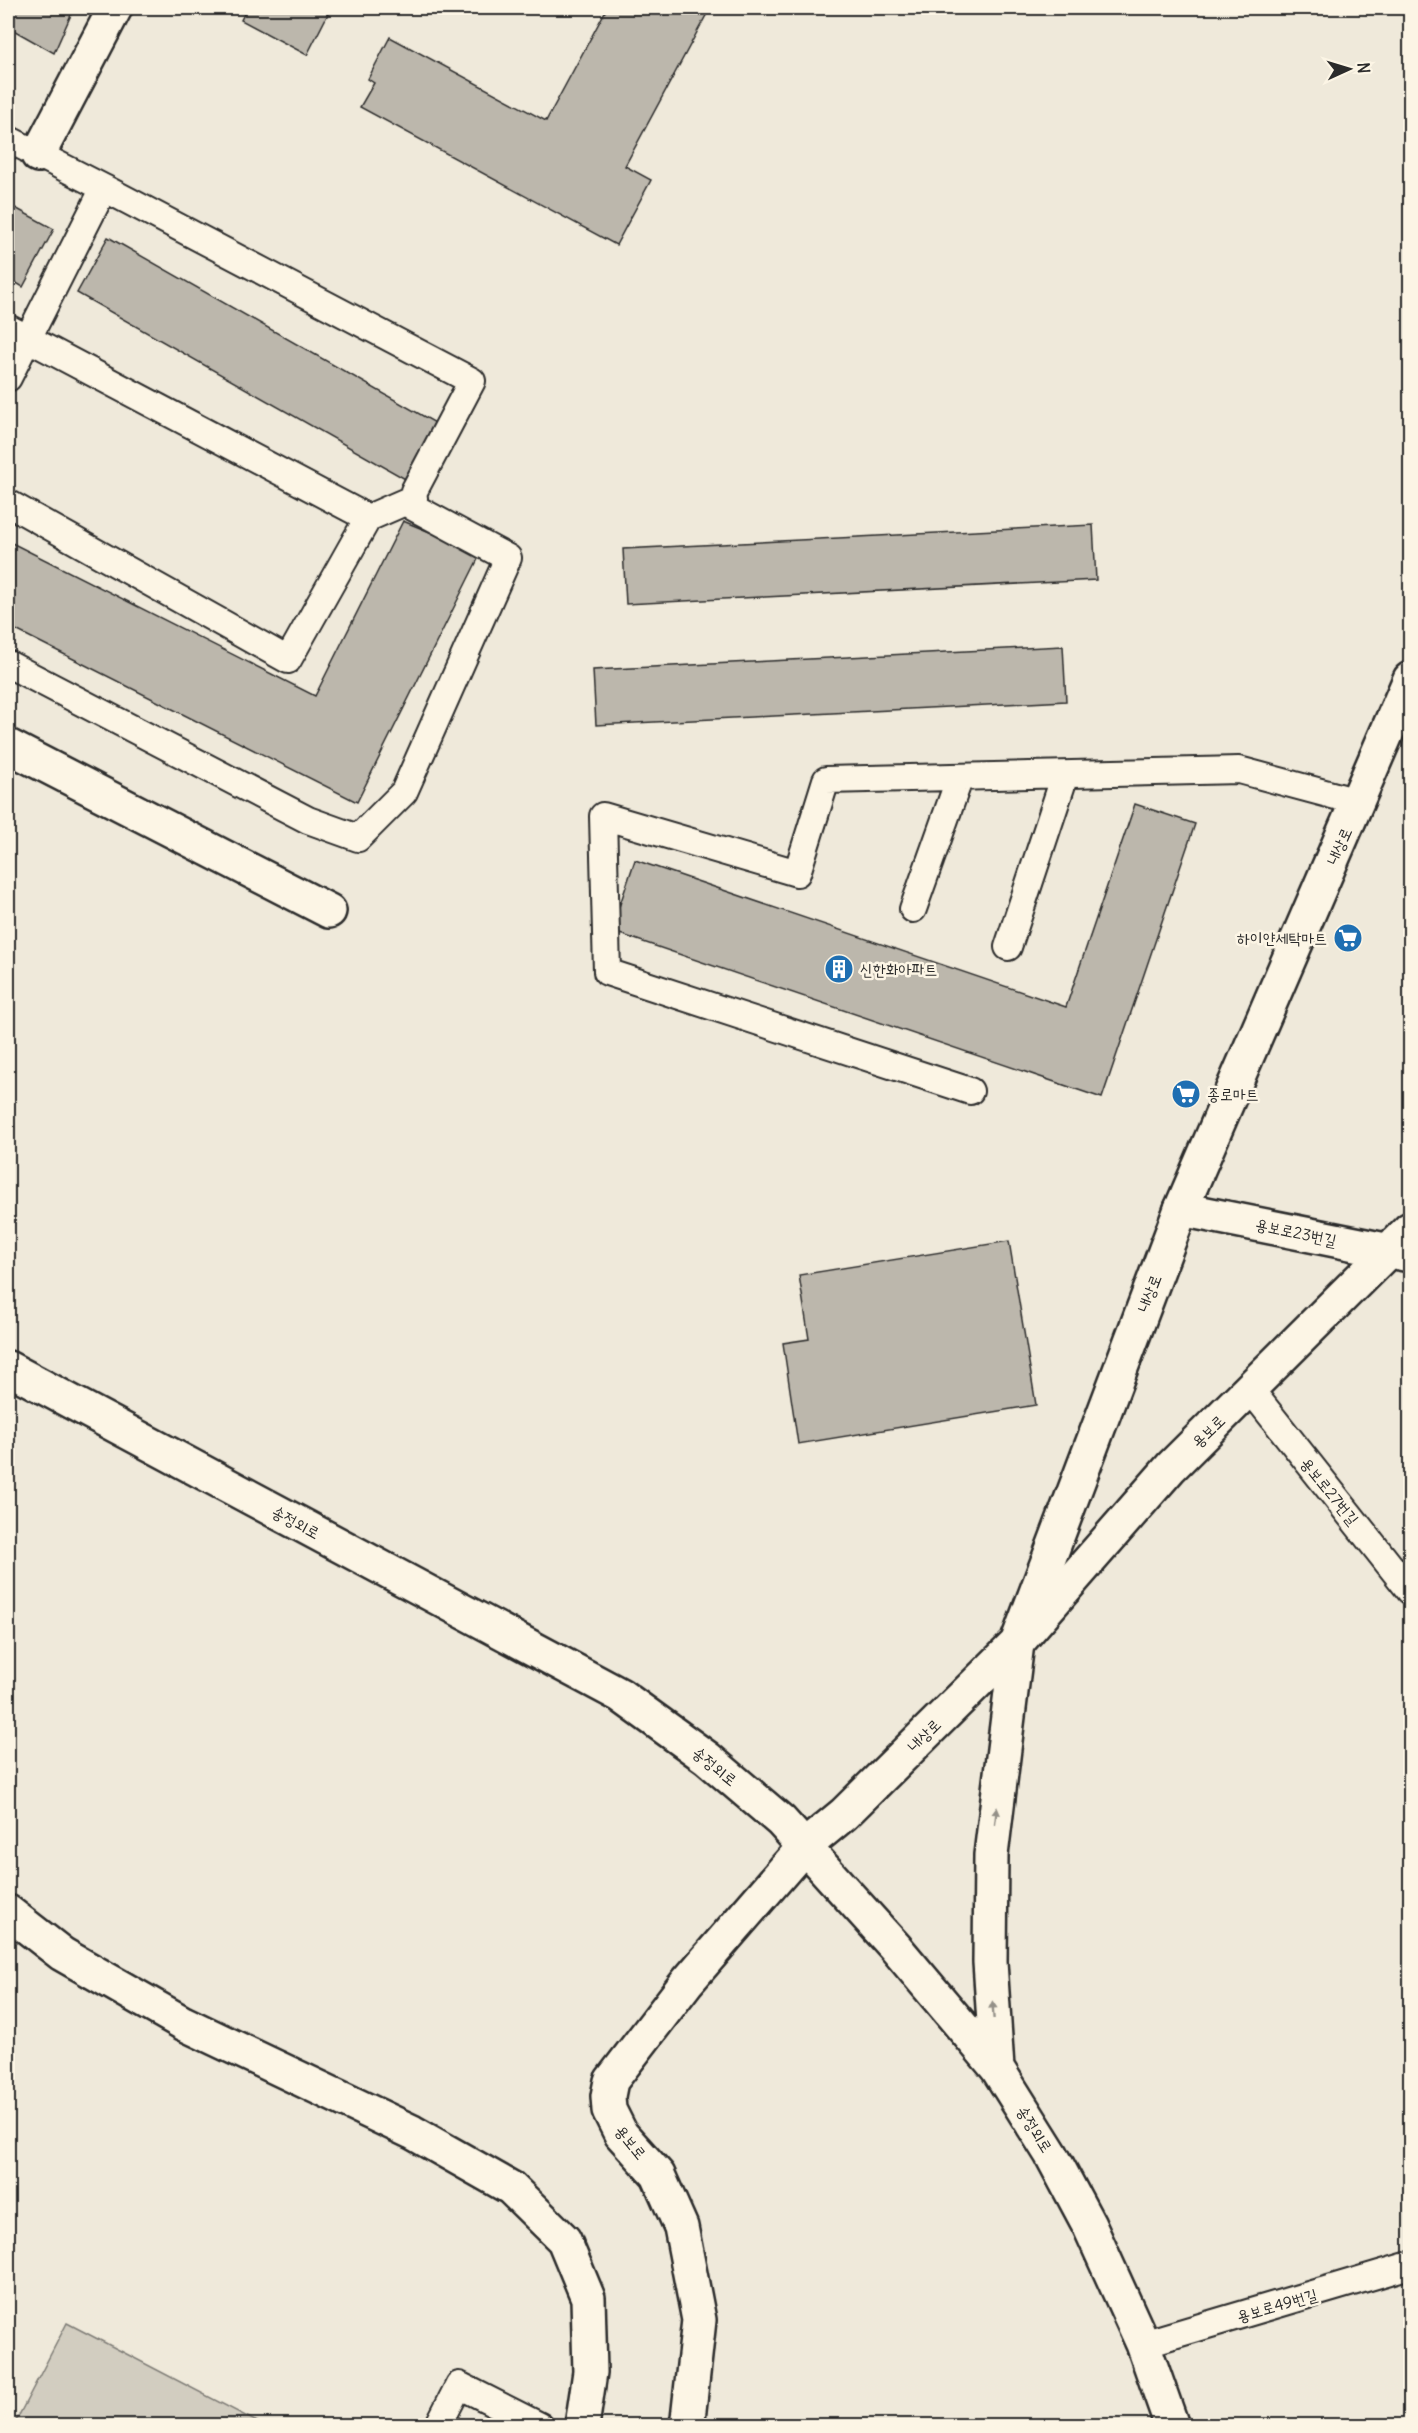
<svg xmlns="http://www.w3.org/2000/svg" width="1418" height="2433" font-family="Delius,'Poor Story',sans-serif">
  <style>
    .green { fill: #d2cdc0; stroke: #7e7c76; stroke-width: 1.5 }
    .building { fill: #bcb7ac; stroke: #2b2b2b; stroke-width: 1.5 }
    .lines { fill: none; stroke-linecap: round; stroke-linejoin: round }
    .lane-casing { stroke: #2b2b2b; stroke-width: 30 }
    .street-casing { stroke: #2b2b2b; stroke-width: 38 }
    .secondary-casing { stroke: #2b2b2b; stroke-width: 38 }
    .lane { stroke: #fcf5e5; stroke-width: 26 }
    .street { stroke: #fcf5e5; stroke-width: 33 }
    .secondary { stroke: #fcf5e5; stroke-width: 33 }
    .oneway { fill: #949088 }
    .labels { text-anchor: middle; dominant-baseline: central; stroke-width: 5; stroke-linejoin: round; paint-order: stroke }
    .street-label { font-size: 16px; fill: #2b2b2b; stroke: #fcf5e5 }
    .poi-label { font-size: 16px; fill: #2b2b2b; stroke: #fcf5e5; text-anchor: start }
  </style>
  <rect width="100%" height="100%" fill="#efe9da"/>
  <filter id="ink" filterUnits="userSpaceOnUse"><feTurbulence type="fractalNoise" baseFrequency=".0167" numOctaves="2"/><feDisplacementMap in="SourceGraphic" scale="12" xChannelSelector="R" yChannelSelector="G"/><feConvolveMatrix kernelMatrix="1 2 1 2 8 2 1 2 1" color-interpolation-filters="sRGB"/></filter>
  <g filter="url(#ink)">
    <path class="green" d="M67,2323L263,2425H14Z"/>
    <path class="building" d="M8,8H74L54,53L8,27Z
      M247,8H331L307,55L241,20Z
      M607,8H710L625,166L651,180L616,245L360,107L374,83L368,79L390,37L546,121Z
      M8,204L54,229L23,287L8,278Z
      M108,237L439,425L407,480L77,293Z
      M403,521L481,553L357,802L8,626V541L315,696Z
      M1093,525L1096,580L626,604L623,549Z
      M1063,646L1066,701L596,725L593,670Z
      M1135,804L1195,824L1102,1098L611,931L635,860L1066,1007Z
      M1009,1241L1036,1405L798,1444L783,1343L809,1339L799,1275Z"/>
    <g class="lines">
      <g class="lane-casing">
        <path id="lane" d="M8,139L104,188L8,378
          M8,328L368,518L288,660L8,503
          M368,518L414,498
          M8,664L308,820L358,838L404,792L508,558L413,507L414,491L472,381L104,188
          M913,909L960,777
          M1008,947L1065,775
          M970,1091L607,972L603,816L797,873L826,780L1239,770L1358,802
          M1250,1389L1410,1591
          M1143,2344L1410,2265
          M438,2426L459,2385L540,2426"/>
      </g>
      <g class="street-casing">
        <path id="street" d="M38,155L115,8
          M8,746L329,911
          M1181,1209L1405,1254
          M1019,1641L1171,1467L1410,1229
          M8,1912L62,1954L183,2023L412,2132L511,2188L564,2240L588,2298L590,2372L582,2426
          M686,2426L688,2419L699,2320L681,2227L658,2175L621,2134L609,2110L608,2096L611,2081L687,1982L804,1847"/>
      </g>
      <g class="secondary-casing">
        <path id="secondary" d="M8,1368L620,1695L707,1758L781,1821L896,1948L997,2068L1051,2154L1089,2225L1143,2344L1172,2426
          M804,1847L844,1814L1017,1643L1181,1209L1410,679
          M997,2068L990,1962L991,1855L1017,1643"/>
      </g>
      <use href="#lane" class="lane"/>
      <use href="#street" class="street"/>
      <use href="#secondary" class="secondary"/>
    </g>
    <defs><path id="oneway-solid" d="M-6-.8H1V-3.2L6.5 0L1 3.2V.8H-6Z" transform="scale(1.5)"/></defs>
    <g class="oneway">
      <use href="#oneway-solid" transform="translate(996 1816) rotate(-83)"/>
      <use href="#oneway-solid" transform="translate(993 2010) rotate(-94)"/>
    </g>
  </g>
  <defs>
    <g id="supermarket-disc" transform="scale(1.5)"><circle r="9.5" fill="#1f6fb2" stroke="#fcf5e5"/><path d="M-6-5.5h2.5l.6 2H6L4.5 2H-2.5L-4.4-4H-6ZM-1.5 3.2a1.3 1.3 0 1 0 .1 0ZM3 3.2a1.3 1.3 0 1 0 .1 0Z" fill="#fff"/></g>
    <g id="building-disc" transform="scale(1.5)"><circle r="9.5" fill="#1f6fb2" stroke="#fcf5e5"/><path d="M-4-6H4V6H1V3H-1V6H-4ZM-2.5-4.3h1.7v1.8h-1.7ZM.8-4.3h1.7v1.8H.8ZM-2.5-1h1.7V.8h-1.7ZM.8-1h1.7V.8H.8Z" fill="#fff"/></g>
  </defs>
  <g fill-rule="evenodd">
    <use href="#supermarket-disc" x="1348" y="938"/>
    <use href="#building-disc" x="839" y="969"/>
    <use href="#supermarket-disc" x="1186" y="1094"/>
  </g>
  <g class="labels">
    <g class="street-label">
      <text transform="translate(1339 846) rotate(-66)">내상로</text>
      <text transform="translate(1296 1232) rotate(12)">용보로23번길</text>
      <text transform="translate(1149 1293) rotate(-69)">내상로</text>
      <text transform="translate(1208 1431) rotate(-44)">용보로</text>
      <text transform="translate(1330 1491) rotate(51)">용보로27번길</text>
      <text transform="translate(296 1522) rotate(28)">송정외로</text>
      <text transform="translate(924 1735) rotate(-45)">내상로</text>
      <text transform="translate(715 1766) rotate(39)">송정외로</text>
      <text transform="translate(1035 2129) rotate(58)">송정외로</text>
      <text transform="translate(631 2142) rotate(51)">용보로</text>
      <text transform="translate(1277 2305) rotate(-16)">용보로49번길</text>
    </g>
    <g class="poi-label">
      <text x="1327" y="938" text-anchor="end">하이얀세탁마트</text>
      <text x="860" y="969">신한화아파트</text>
      <text x="1207" y="1094">종로마트</text>
    </g>
  </g>
  <rect width="1418" height="2433" fill="none" stroke="#fcf5e5" stroke-width="30"/>
  <rect x="15" y="15" width="1388" height="2403" fill="none" stroke="#2b2b2b" stroke-width="2" filter="url(#ink)"/>
  <g transform="translate(1349 69) rotate(86)" stroke="#fcf5e5" stroke-width="4.5" paint-order="stroke">
  <path d="M0-4.5L10 22L0 15L-10 22Z" fill="#2b2b2b"/>
  <text y="-9" font-size="16" font-weight="bold" text-anchor="middle" fill="#2b2b2b">N</text>
  </g>
</svg>
